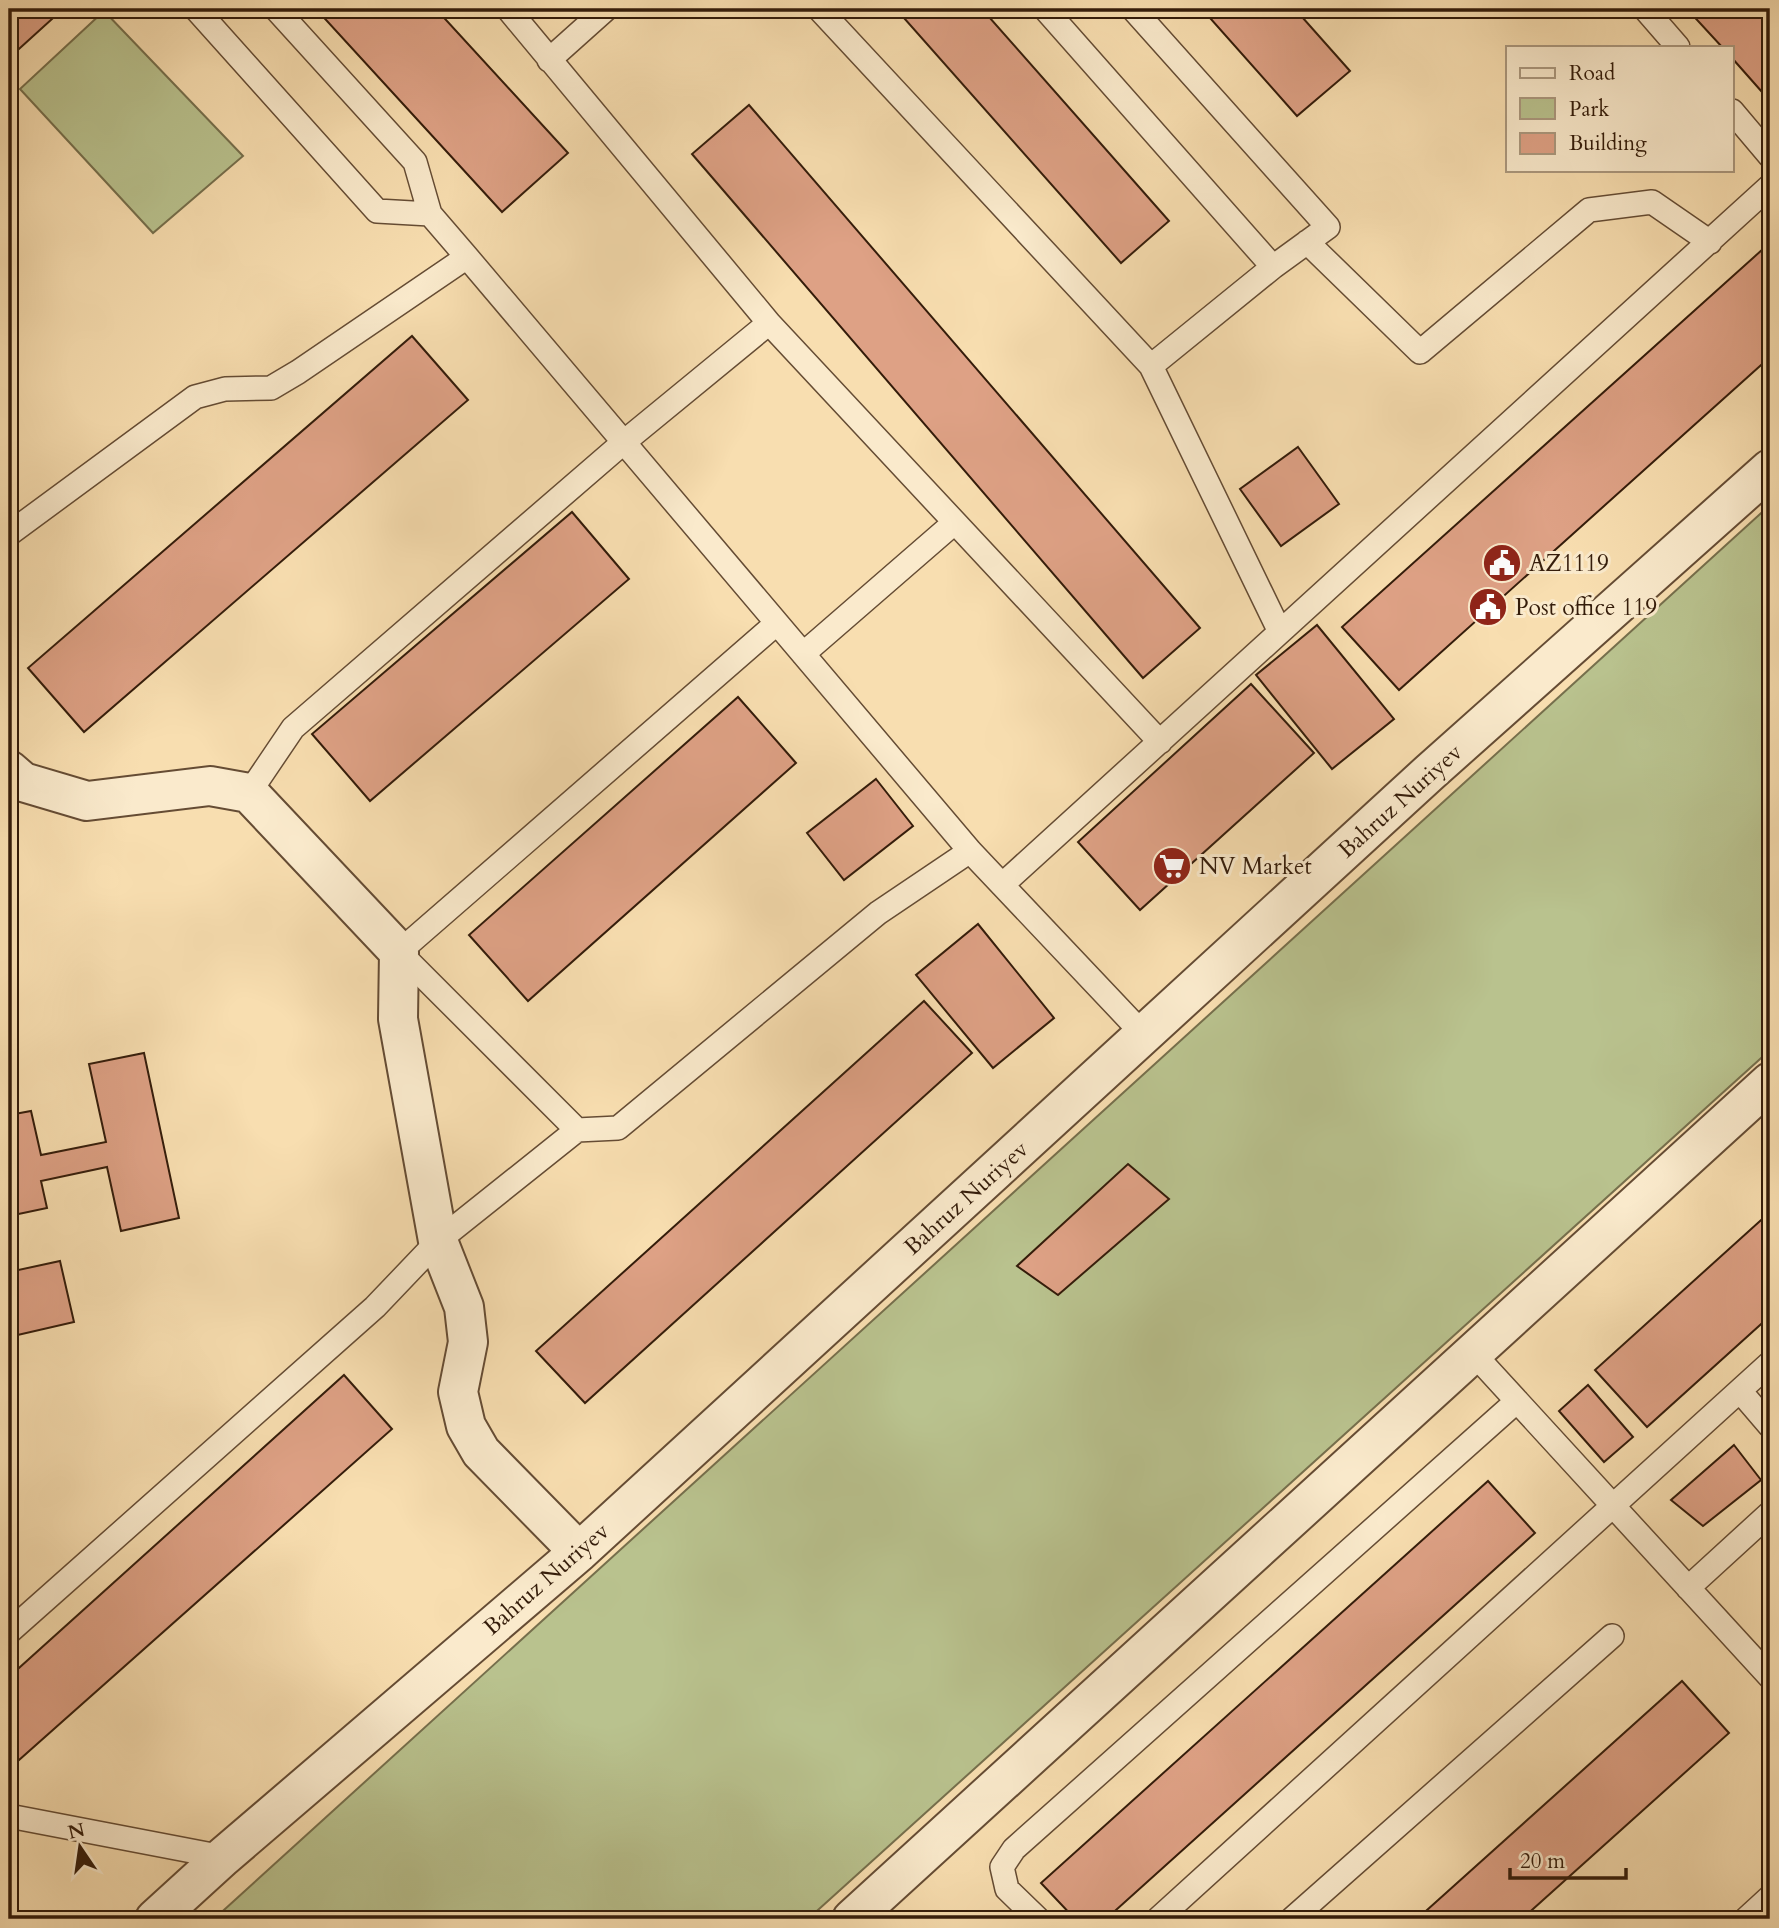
<svg xmlns="http://www.w3.org/2000/svg" width="1779" height="1928" font-family="Cardo,serif">
  <style>
    .green { fill: #b9c28e; stroke: #766f4c; stroke-width: 2 }
    .building { fill: #dea185; stroke: #341c0a; stroke-width: 2 }
    .lines { fill: none; stroke-linecap: round; stroke-linejoin: round }
    .lane-casing { stroke: #654c34; stroke-width: 26 }
    .street-casing { stroke: #654c34; stroke-width: 42 }
    .lane { stroke: #faeacc; stroke-width: 23 }
    .street { stroke: #faeacc; stroke-width: 38 }
    .labels { text-anchor: middle; dominant-baseline: central; stroke-width: 6; stroke-linejoin: round; paint-order: stroke }
    .poi-label { font-size: 23px; fill: #341c0a; stroke: #faeacc; text-anchor: start }
    .street-label { font-size: 23px; fill: #341c0a; stroke: #faeacc }
  </style>
  <rect width="100%" height="100%" fill="#f8deb0"/>
  <filter id="stains"><feTurbulence type="fractalNoise" baseFrequency=".00286" numOctaves="4"/><feColorMatrix values="0 0 0 0 .2 0 0 0 0 .09 0 0 0 0 .02 0 0 0 .5 -.17"/></filter>
  <radialGradient id="worn" r=".72"><stop offset=".6" stop-color="#630" stop-opacity="0"/><stop offset="1" stop-color="#630" stop-opacity=".3"/></radialGradient>
  <path class="green" d="M104,11L243,156L153,233L20,89Z
    M1770,505V1050L808,1919H214Z"/>
  <path class="building" d="M9,9H63L9,58Z
    M316,9H436L568,153L502,212Z
    M896,9H982L1169,221L1121,263Z
    M1202,9H1295L1350,71L1297,116Z
    M1687,9H1770V101L1732,58V47H1722Z
    M749,105L1200,628L1143,678L692,154Z
    M1763,249L1770,257V357L1399,690L1342,627Z
    M412,336L468,400L84,732L28,668Z
    M1298,447L1339,504L1281,546L1240,489Z
    M572,512L629,579L370,801L312,734Z
    M1317,625L1394,719L1332,769L1256,675Z
    M1251,684L1314,753L1140,910L1078,842Z
    M738,697L796,763L528,1001L469,935Z
    M876,779L913,826L844,880L807,833Z
    M978,924L1054,1018L993,1068L916,975Z
    M924,1001L972,1053L585,1403L536,1351Z
    M144,1053L179,1218L121,1231L107,1167L41,1181L47,1208L9,1216V1115L31,1111L41,1155L106,1142L89,1064Z
    M1128,1164L1169,1199L1058,1295L1017,1266Z
    M1770,1212V1316L1647,1427L1595,1370Z
    M60,1261L74,1322L9,1337V1272Z
    M344,1375L392,1429L10,1768L9,1677Z
    M1588,1385L1633,1437L1604,1462L1559,1411Z
    M1734,1445L1761,1480L1703,1526L1671,1500Z
    M1488,1481L1535,1533L1106,1919H1075L1041,1883Z
    M1682,1681L1729,1733L1522,1919H1417Z"/>
  <g class="lines">
    <g class="lane-casing">
      <path id="lane" d="M196,9L377,211L430,214
        M276,9L415,162L430,214L467,257L970,851L1144,1035
        M508,9L769,323L1160,742
        M819,9L1151,366L1273,267
        M1045,9L1273,267L1328,227L1133,9
        M1645,9L1678,47
        M549,60L606,9
        M1732,111L1770,156
        M1307,242L1420,352L1589,210L1652,202L1710,242
        M1151,366L1280,632
        M9,534L195,397L225,389L271,388L298,372L467,257
        M777,623L399,952L577,1130L618,1128L878,913L970,851
        M803,654L954,523
        M249,793L293,728L624,442L769,323
        M1002,885L1770,186
        M1473,1353L1770,1677
        M1740,1391L1770,1426
        M1688,1588L1770,1513
        M9,1632L375,1307L438,1241L577,1130
        M9,1816L223,1857
        M1038,1919L1007,1889L1002,1867L1014,1849L1517,1401
        M1158,1919L1770,1363
        M1292,1919L1612,1636
        M1746,1919L1770,1897"/>
    </g>
    <g class="street-casing">
      <path id="street" d="M9,770L23,782L87,801L210,786L249,793L399,952L398,1019L438,1241L464,1307L468,1342L458,1392L466,1426L481,1452L579,1552
        M155,1919L223,1857L579,1552L1429,773L1770,469
        M852,1919L1770,1082"/>
    </g>
    <use href="#lane" class="lane"/>
    <use href="#street" class="street"/>
  </g>
  <defs>
    <g id="civic-disc" transform="scale(2.0125)"><circle r="9.5" fill="#8f2418" stroke="#faeacc"/><path d="M-.6-6.5H3V-4.5H.6V-3L4-1V1h2V6H-6V1h2V-1L-.6-3ZM-1.2 2.5V6h2.4V2.5Z" fill="#fff"/></g>
    <g id="supermarket-disc" transform="scale(2.0125)"><circle r="9.5" fill="#8f2418" stroke="#faeacc"/><path d="M-6-5.5h2.5l.6 2H6L4.5 2H-2.5L-4.4-4H-6ZM-1.5 3.2a1.3 1.3 0 1 0 .1 0ZM3 3.2a1.3 1.3 0 1 0 .1 0Z" fill="#fff"/></g>
  </defs>
  <g fill-rule="evenodd">
    <use href="#civic-disc" x="1502" y="563"/>
    <use href="#civic-disc" x="1488" y="607"/>
    <use href="#supermarket-disc" x="1172" y="866"/>
  </g>
  <g class="labels">
    <g class="poi-label">
      <text x="1529" y="563">AZ1119</text>
      <text x="1515" y="607">Post office 119</text>
      <text x="1199" y="866">NV Market</text>
    </g>
    <g class="street-label">
      <text transform="translate(1400 801) rotate(-42)">Bahruz Nuriyev</text>
      <text transform="translate(966 1198) rotate(-42)">Bahruz Nuriyev</text>
      <text transform="translate(546 1579) rotate(-41)">Bahruz Nuriyev</text>
    </g>
  </g>
  <rect width="1779" height="1928" fill="none" stroke="#f8deb0" stroke-width="35"/>
  <rect x="10" y="10" width="1758" height="1907" fill="none" stroke="#341c0a" stroke-width="3.5"/>
  <rect x="18" y="18" width="1744" height="1893" fill="none" stroke="#341c0a" stroke-width="2"/>
  <rect x="1506" y="46" width="228" height="126" fill="#faeacc" stroke="#ab987e" stroke-width="2"/>
  <rect x="1520" y="68" width="35" height="10" fill="#faeacc" stroke="#ab987e" stroke-width="2"/>
  <text x="1569" y="80" font-size="21" fill="#341c0a">Road</text>
  <rect x="1520" y="98" width="35" height="21" fill="#b9c28e" stroke="#ab987e" stroke-width="2"/>
  <text x="1569" y="116" font-size="21" fill="#341c0a">Park</text>
  <rect x="1520" y="133" width="35" height="21" fill="#dea185" stroke="#ab987e" stroke-width="2"/>
  <text x="1569" y="150" font-size="21" fill="#341c0a">Building</text>
  <g transform="translate(80 1847) rotate(347)" stroke="#faeacc" stroke-width="5" paint-order="stroke">
  <path d="M0-5L12 26L0 18L-12 26Z" fill="#341c0a"/>
  <text y="-10" font-size="19" font-weight="bold" text-anchor="middle" fill="#341c0a">N</text>
  </g>
  <path d="M1510 1868v10h116v-10" fill="none" stroke="#341c0a" stroke-width="3.5"/>
  <text x="1520" y="1868" font-size="21" fill="#341c0a" stroke="#faeacc" stroke-width="5" paint-order="stroke">20 m</text>
  <rect width="100%" height="100%" filter="url(#stains)"/>
  <rect width="100%" height="100%" fill="url(#worn)"/>
</svg>
